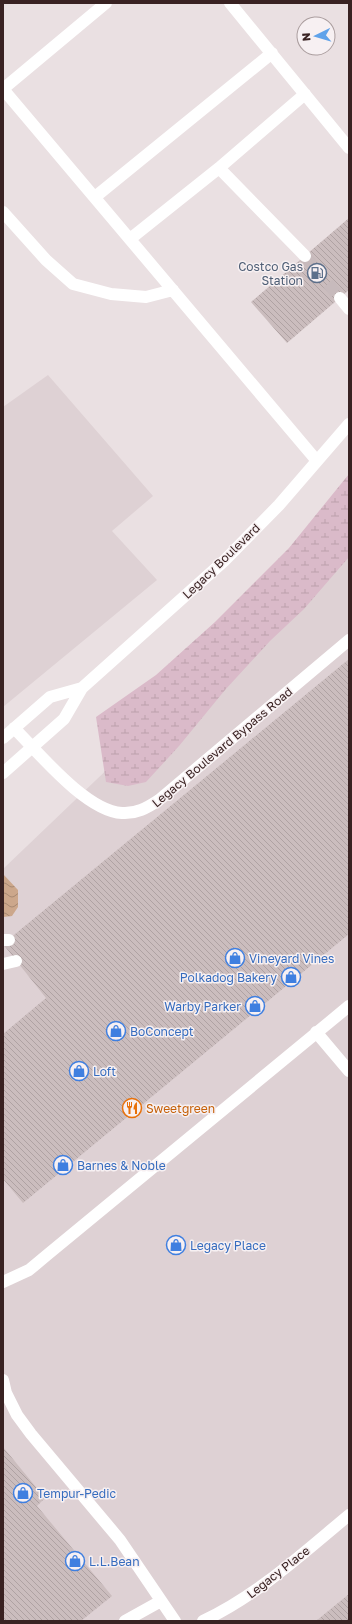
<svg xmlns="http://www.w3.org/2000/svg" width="352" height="1624" font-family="'Golos Text',sans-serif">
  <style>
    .built { fill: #ded1d4 }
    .wetland { fill: url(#wetland-marsh) }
    .water { fill: url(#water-waves) }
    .building { fill: url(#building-back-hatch) }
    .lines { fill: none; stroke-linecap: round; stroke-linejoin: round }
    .minor-tunnel { stroke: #c7babc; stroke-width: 12; stroke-dasharray: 12 6; stroke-linecap: butt }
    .minor { stroke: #fff; stroke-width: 12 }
    .labels { text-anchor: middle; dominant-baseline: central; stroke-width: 3; stroke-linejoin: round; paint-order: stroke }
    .service-label { font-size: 12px; fill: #4e5e75; stroke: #f7f0f2; text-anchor: end }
    .street-label { font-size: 12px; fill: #392222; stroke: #f7f0f2 }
    .shop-label { font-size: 12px; fill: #366cbe; stroke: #f7f0f2; text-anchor: start }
    .food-label { font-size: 12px; fill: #c56008; stroke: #f7f0f2; text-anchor: start }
  </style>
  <defs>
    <pattern id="wetland-marsh" width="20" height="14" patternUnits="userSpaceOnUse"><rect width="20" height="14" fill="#dabac9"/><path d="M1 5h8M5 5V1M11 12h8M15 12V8" fill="none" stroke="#bca0ac"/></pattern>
    <pattern id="water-waves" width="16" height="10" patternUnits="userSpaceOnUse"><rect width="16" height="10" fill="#cca78b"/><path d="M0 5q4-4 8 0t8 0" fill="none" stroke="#a78871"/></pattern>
    <pattern id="building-back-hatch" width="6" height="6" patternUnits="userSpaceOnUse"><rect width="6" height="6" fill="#cbbdbe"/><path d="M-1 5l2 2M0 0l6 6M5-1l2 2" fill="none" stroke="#afa2a3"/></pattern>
  </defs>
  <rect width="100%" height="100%" fill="#eae0e2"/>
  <path class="built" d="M48,375L153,496L112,531L157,580L3,707V407Z
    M349,538V1621H3V869Z"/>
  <path class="wetland" d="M349,474V557L304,609L270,641L225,690L179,746L146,782L128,786L106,782L96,717L156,675L215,622L289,548Z"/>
  <path class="water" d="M3,874L18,890V907L12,916L3,917Z"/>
  <path class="building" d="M349,218V290L287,343L251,302Z
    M349,659V934L23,1203L3,1179V1034L46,998L3,944Z
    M3,1447L45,1498L37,1506L112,1596L81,1621H3Z
    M349,1594V1621H316Z"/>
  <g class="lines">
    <path class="minor-tunnel" d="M305,256L340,298"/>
    <path class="minor" d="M230,3L349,148
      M3,89L317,461
      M3,89L106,3
      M219,168L305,256
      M95,197L272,53
      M3,212L46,260L73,284L111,294L146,297L173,290
      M130,239L219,168L305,94
      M340,298L349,309
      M14,728C39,753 86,811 122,813C136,814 147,808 159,800L349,640
      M3,738L50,697L82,688
      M3,773L64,719L82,688L224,561L279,505L349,424
      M3,940H9
      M3,964L16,961
      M316,1032L349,1071
      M3,1282L29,1270L47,1255L349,1006
      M3,1380L6,1393L17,1415L31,1434L120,1540L175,1621
      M125,1621L161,1601
      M203,1621C258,1595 302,1554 349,1515"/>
  </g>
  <defs>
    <g id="fuel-ring" transform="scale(1)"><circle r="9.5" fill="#f7f0f2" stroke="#5c6f8a" stroke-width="1.5"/><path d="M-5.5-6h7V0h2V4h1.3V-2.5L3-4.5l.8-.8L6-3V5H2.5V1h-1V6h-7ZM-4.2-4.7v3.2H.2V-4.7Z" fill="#5c6f8a"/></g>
    <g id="shop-ring" transform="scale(1)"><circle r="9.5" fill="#f7f0f2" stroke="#3f7fe0" stroke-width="1.5"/><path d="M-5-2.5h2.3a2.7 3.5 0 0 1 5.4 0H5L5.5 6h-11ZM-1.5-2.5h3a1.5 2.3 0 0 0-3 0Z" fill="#3f7fe0"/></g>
    <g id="restaurant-ring" transform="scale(1)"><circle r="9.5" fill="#f7f0f2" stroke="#e8710a" stroke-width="1.5"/><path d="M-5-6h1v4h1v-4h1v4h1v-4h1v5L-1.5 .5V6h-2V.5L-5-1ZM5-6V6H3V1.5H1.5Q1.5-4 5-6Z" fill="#e8710a"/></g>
  </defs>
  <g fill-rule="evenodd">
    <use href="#fuel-ring" x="317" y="273"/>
    <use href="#shop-ring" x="235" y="958"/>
    <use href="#shop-ring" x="291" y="977"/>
    <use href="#shop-ring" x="255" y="1006"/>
    <use href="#shop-ring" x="116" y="1031"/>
    <use href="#shop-ring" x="79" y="1071"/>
    <use href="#restaurant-ring" x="132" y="1108"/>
    <use href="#shop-ring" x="63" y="1165"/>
    <use href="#shop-ring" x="176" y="1245"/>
    <use href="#shop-ring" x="23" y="1493"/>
    <use href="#shop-ring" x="75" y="1561"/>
  </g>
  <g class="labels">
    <g class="service-label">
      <text x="303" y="266">Costco Gas<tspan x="303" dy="14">Station</tspan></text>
    </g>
    <g class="street-label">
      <text transform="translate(221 561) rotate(-44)">Legacy Boulevard</text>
      <text transform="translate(222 747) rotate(-40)">Legacy Boulevard Bypass Road</text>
      <text transform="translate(278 1572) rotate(-38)">Legacy Place</text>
    </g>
    <g class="shop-label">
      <text x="249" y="958">Vineyard Vines</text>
      <text x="277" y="977" text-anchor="end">Polkadog Bakery</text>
      <text x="241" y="1006" text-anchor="end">Warby Parker</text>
      <text x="130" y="1031">BoConcept</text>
      <text x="93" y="1071">Loft</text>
      <text x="77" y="1165">Barnes &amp; Noble</text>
      <text x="190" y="1245">Legacy Place</text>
      <text x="37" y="1493">Tempur-Pedic</text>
      <text x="89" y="1561">L.L.Bean</text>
    </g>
    <g class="food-label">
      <text x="146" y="1108">Sweetgreen</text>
    </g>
  </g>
  <rect width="352" height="1624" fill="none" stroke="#392222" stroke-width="8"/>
  <g transform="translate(316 36) rotate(265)"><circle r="19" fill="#f7f0f2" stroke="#ab9e9f"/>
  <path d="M0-3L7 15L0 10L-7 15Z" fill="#5fa2ea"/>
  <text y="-6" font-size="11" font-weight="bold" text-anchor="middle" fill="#392222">N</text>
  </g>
</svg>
